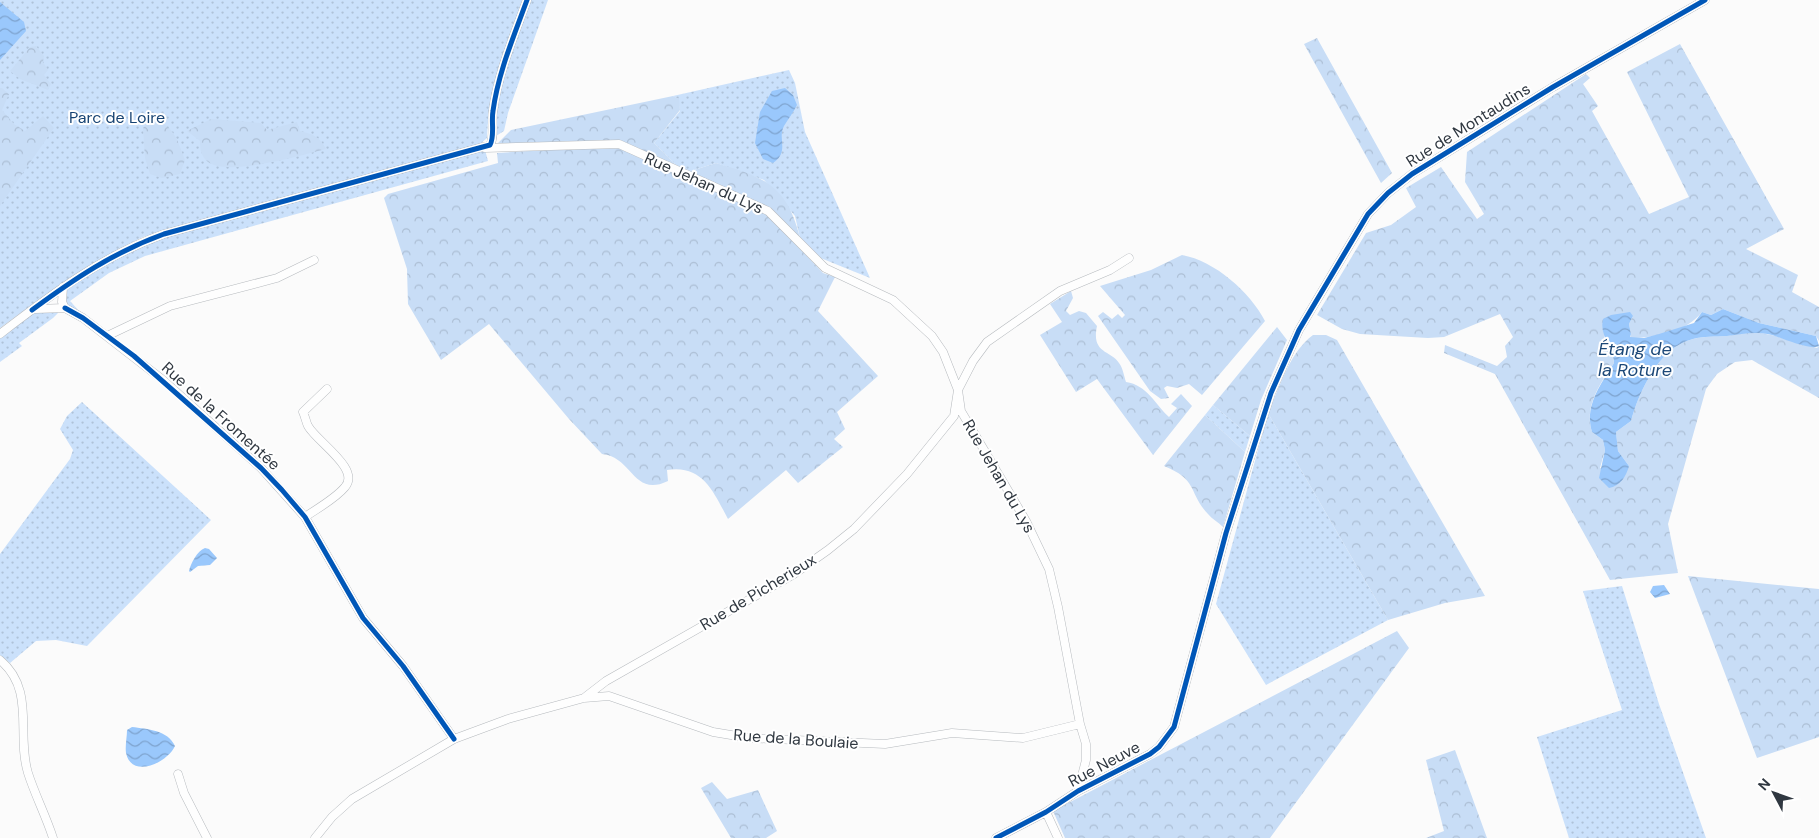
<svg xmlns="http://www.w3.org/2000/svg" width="1819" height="838" font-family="'DM Sans',sans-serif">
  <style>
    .grass { fill: url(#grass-dots) }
    .forest { fill: url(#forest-crowns) }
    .water { fill: url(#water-waves) }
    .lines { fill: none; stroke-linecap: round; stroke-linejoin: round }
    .street-casing { stroke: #b6babe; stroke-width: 9 }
    .street { stroke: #fefefe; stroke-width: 8 }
    .cycleway-casing { stroke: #fff; stroke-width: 8 }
    .cycleway { stroke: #0057b8; stroke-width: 5 }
    .labels { text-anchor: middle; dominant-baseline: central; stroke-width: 4; stroke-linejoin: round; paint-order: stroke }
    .park-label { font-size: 16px; fill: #174373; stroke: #fff }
    .street-label { font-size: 16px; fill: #303841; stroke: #fff }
    .water-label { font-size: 18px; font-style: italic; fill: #1c4878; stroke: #fff }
  </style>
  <defs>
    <pattern id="grass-dots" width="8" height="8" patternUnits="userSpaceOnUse" patternTransform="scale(1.25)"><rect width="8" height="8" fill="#cbe1fb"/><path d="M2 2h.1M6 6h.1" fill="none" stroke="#afc2d8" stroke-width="1.8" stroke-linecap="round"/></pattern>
    <pattern id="forest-crowns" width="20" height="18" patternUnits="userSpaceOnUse" patternTransform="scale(1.25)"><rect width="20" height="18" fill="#c8ddf6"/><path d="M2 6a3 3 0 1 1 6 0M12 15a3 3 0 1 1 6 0" fill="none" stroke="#acbed4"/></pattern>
    <pattern id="water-waves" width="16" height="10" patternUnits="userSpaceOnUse" patternTransform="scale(1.25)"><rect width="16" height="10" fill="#9ac8fc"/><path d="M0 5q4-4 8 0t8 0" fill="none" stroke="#7ea3ce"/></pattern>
  </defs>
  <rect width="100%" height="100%" fill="#fbfbfb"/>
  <path class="grass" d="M0,0H524C509,45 488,91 487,138L479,145L143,237C92,261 46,295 0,328Z
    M530,0H548L508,113L504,131L496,136C489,107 520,31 530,0Z
    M789,70L795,83L805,132L870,278L818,257L800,238L795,216L764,180L716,163L688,172L681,170L654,143L680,111L678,99L673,96Z
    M485,150L488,161L145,256L109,273L70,301L80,312L64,303V289L128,249L165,235Z
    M57,309L58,313L53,318L19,343L22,346L0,362V336L34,312Z
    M82,402L211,520L87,646L56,640L36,641L10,663L0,655V554L70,459L73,450L60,429L67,416Z
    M1213,405L1250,436L1245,452L1205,415Z
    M1268,413L1388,620L1266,685L1216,604Z
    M1622,586L1659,704L1706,838H1569L1537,737L1622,710L1583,591Z"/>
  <path class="forest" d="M1317,38L1392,173L1381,183L1304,44Z
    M1680,44L1784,229L1746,249L1798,275L1792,292L1819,307V341L1816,336L1759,323L1723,309L1711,315L1702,312C1687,332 1654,338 1630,338L1631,334L1629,324L1633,316L1604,337L1610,344L1614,363C1600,384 1584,406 1592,432L1603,440L1605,450L1600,468L1629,466L1618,451L1616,432L1631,421C1639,392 1659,347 1693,339C1704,336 1716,337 1727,336C1734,335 1742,331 1750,332C1772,333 1795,342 1817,348L1819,346V398L1752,360L1735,362L1717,374L1706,389L1668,524L1678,573L1610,580L1495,374L1444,353L1445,345L1497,366L1507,357L1505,346L1513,337L1500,314L1444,337L1428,338L1360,334L1342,329L1317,315L1366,233L1391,225L1416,207L1406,188L1441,167L1477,219L1484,214L1465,182L1467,152L1586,74L1590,78L1583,84L1598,106L1592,111L1649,214L1689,197L1627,72Z
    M36,46L44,56L43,62L48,70L44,75L51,84L48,90L20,79L10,71L30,47Z
    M0,88H2L9,94L2,110L14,124L25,131L43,116L54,128L0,206Z
    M673,96L679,99L680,110L654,143L681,170L618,140L497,144L511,130Z
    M152,119C174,125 178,141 185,160L180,174L162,178L150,174L145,158L143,128Z
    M211,119L261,123L267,130L297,122L300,131C313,134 320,137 326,149C302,155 228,177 208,162C201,156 200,150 200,141L187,131Z
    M616,146L768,215L823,273L835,277L818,311L878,376L837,412L845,429L834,439L843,447L798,483L786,470L728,519C714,493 703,464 667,470L668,481C633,498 633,457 602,454L569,419L489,324L441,360L408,304L407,269L384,198L388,194L498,163L497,153Z
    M716,163C764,177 787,185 800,238L771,210L688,172Z
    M1182,255C1215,261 1250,292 1265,321L1202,395L1189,384L1177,388L1167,386L1164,388L1169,398L1161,399L1150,391L1098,316L1103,312L1112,319L1118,314L1122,318L1125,315L1100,286L1151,270Z
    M1071,291L1073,298L1066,311L1070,315L1079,311L1086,313L1097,326C1091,354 1111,350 1119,363C1123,368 1124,376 1126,382C1147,385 1155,404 1169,417L1177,408L1171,404L1181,394L1192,406L1153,455L1097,379L1076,392L1040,335L1062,322L1050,304Z
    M1277,327L1287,340L1261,400L1250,436L1213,405Z
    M1313,335H1326L1337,340L1485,596L1445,603L1388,620L1268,413C1280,387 1289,353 1313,335Z
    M1205,415L1245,452L1223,527C1218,522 1212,519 1208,514C1188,493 1199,480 1164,466Z
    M1688,576L1819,589V737L1757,758Z
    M1397,631L1409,648L1270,838H1065L1053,811Z
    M1455,750L1487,838H1426L1444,831L1426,760Z
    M712,782L727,799L758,790L777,831L766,838H731L701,788Z"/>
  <path class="water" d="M0,2L24,22L26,31L0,60Z
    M785,88L793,95L797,105C793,113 788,119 784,126C777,139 790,151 773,163L763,159L755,143L760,112L772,91Z
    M1723,309L1759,323L1816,336L1819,346C1811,351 1782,338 1772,335C1755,331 1743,334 1727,336C1716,337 1703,336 1693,339C1659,347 1639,392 1631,421L1616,432L1618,451L1629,466C1626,477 1620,486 1609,488L1599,478L1605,450L1603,440L1592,432C1584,406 1601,384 1614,363C1613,346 1599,336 1603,319L1611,315L1630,312L1633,316L1629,324L1631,334L1630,337L1644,338L1659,334L1694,323L1702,312L1711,315Z
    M205,548L209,549L217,558L210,565L198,566L190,572L189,571C191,563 197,551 205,548Z
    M1664,585L1670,594L1655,598L1650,592L1653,586Z
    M132,727C147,729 168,730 175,746C168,762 132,780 126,753C125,746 127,737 127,730Z"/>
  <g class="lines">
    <g class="street-casing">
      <path id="street" d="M485,148L619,144L768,211L825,268L893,300L932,336L943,352L958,390L961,411L1026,521L1049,569L1058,607L1080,724L1086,744V760L1078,791
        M63,287L62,302L65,308
        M35,309L65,308L83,318L163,380L261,468L305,517L363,618L403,666L454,739
        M0,334C52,294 102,256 164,234L490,145C495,137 491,121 493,111C498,73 514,36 527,0
        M107,336L170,306L277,278L314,260
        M305,517C318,508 335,499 345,487C361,469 317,442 308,426C306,422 305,416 303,412L327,389
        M0,660C36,690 16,734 28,773C35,795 46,816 53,838
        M584,698L606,681L794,574L828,550L854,529L907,474L954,416L958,390L973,361L987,342L1060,291L1110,270L1129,258
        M178,774L184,793L207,838
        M1046,812L1058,838
        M315,838L332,817L352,799L454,739L508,719L584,698L609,696L713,732L749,738L885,744L952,733L1023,738L1080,724
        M996,838L1046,812L1078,791L1150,754L1159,747L1174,727L1226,533L1271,393L1299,330L1368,214L1388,193L1412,174L1553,87L1705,0"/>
    </g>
    <use href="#street" class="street"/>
    <g class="cycleway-casing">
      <path id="cycleway" d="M65,308L83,318L134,356L261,468L282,490L305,517L363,618L403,666L454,739
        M32,310C74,279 114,252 164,234L490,145C495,137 491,121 493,111C498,73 514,36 527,0
        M996,838L1046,812L1078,791L1150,754L1159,747L1174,727L1226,533L1271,393L1299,330L1368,214L1388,193L1412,174L1553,87L1705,0"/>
    </g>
    <use href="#cycleway" class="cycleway"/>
  </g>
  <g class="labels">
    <g class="park-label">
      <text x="117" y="117">Parc de Loire</text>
    </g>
    <g class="street-label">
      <text transform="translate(1468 125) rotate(-32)">Rue de Montaudins</text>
      <text transform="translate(704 183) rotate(24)">Rue Jehan du Lys</text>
      <text transform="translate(221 416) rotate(42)">Rue de la Fromentée</text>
      <text transform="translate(999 476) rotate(60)">Rue Jehan du Lys</text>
      <text transform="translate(758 592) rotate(-31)">Rue de Picherieux</text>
      <text transform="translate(796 739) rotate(4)">Rue de la Boulaie</text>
      <text transform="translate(1104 764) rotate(-28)">Rue Neuve</text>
    </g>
    <g class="water-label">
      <text x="1635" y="349">Étang de<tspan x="1635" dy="21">la Roture</tspan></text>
    </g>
  </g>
  <g transform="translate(1774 793) rotate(311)" stroke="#ffffff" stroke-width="4" paint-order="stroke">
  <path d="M0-4L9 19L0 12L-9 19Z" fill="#303841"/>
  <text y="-8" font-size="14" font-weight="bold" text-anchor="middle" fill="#303841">N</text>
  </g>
</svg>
